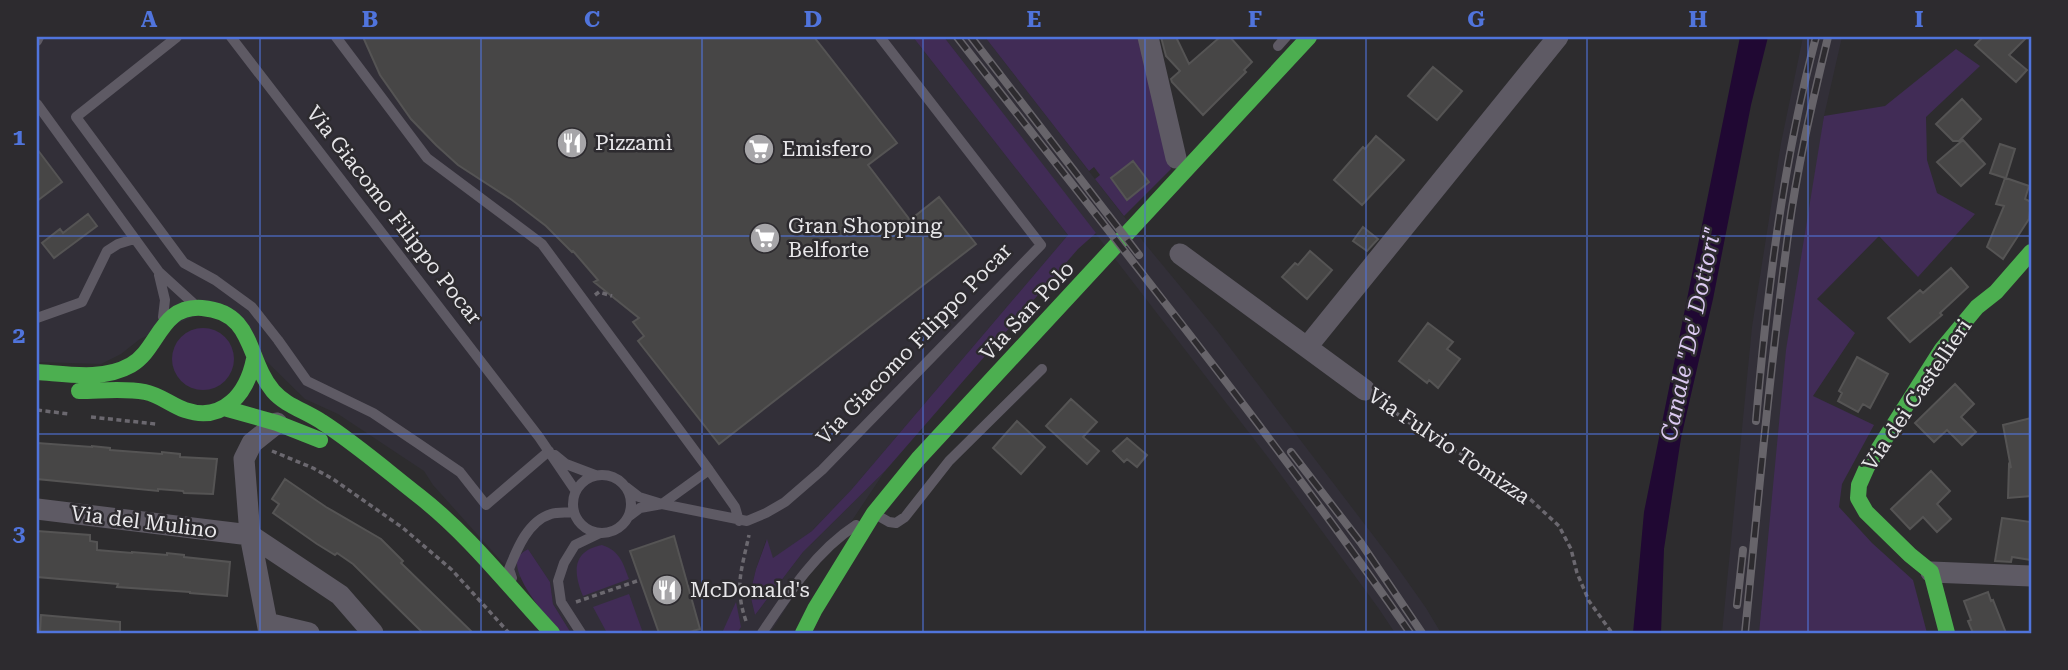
<svg xmlns="http://www.w3.org/2000/svg" width="2068" height="670" font-family="'Roboto Serif',serif">
  <style>
    .built { fill: #322f38 }
    .green { fill: #412c56 }
    .water { fill: #200833 }
    .building { fill: #474646; stroke: #555454; stroke-width: 2 }
    .lines { fill: none; stroke-linecap: round; stroke-linejoin: round }
    .path { stroke: #6b686f; stroke-width: 3.5; stroke-dasharray: 5 3.5; stroke-linecap: butt }
    .lane { stroke: #5e5a64; stroke-width: 10 }
    .street { stroke: #5e5a64; stroke-width: 21 }
    .fast { stroke: #4caf50; stroke-width: 16 }
    .rail-casing { stroke: #67646a; stroke-width: 8 }
    .rail { stroke: #2d2b2f; stroke-width: 5; stroke-dasharray: 16; stroke-linecap: butt }
    .grid { fill: none; stroke: #5074dc; stroke-width: 2; stroke-opacity: 0.55 }
    .labels { text-anchor: middle; dominant-baseline: central; stroke-width: 5; stroke-linejoin: round; paint-order: stroke }
    .poi-label { font-size: 21px; fill: #e7e6e9; stroke: #2d2b2f; text-anchor: start }
    .street-label { font-size: 21px; fill: #e7e6e9; stroke: #2d2b2f }
    .water-label { font-size: 23px; font-style: italic; fill: #dbc9f1; stroke: #2d2b2f }
    .neatline { fill: none; stroke: #5074dc; stroke-width: 2.5 }
    .grid-label { font-size: 23px; text-anchor: middle; font-weight: bold; fill: #5074dc }
  </style>
  <rect width="100%" height="100%" fill="#2d2c2e"/>
  <path class="built" d="M37,37H913L1068,235L852,489L812,531L773,559L766,540L756,569L750,594L755,615L803,552L885,471L831,552L804,580L770,633H571L553,604L550,582L528,549L520,554V578L502,562L433,485L424,471L338,414L305,399L264,359L224,304L140,339L121,354L101,364L37,362Z
    M944,37H985L1146,245L1218,332L1395,564L1426,608L1441,633H1395L1379,609L1267,456Z
    M1803,37H1842L1824,116L1768,544L1759,633H1722L1752,327L1781,143Z"/>
  <path class="green" d="M913,37H944L1096,233L1078,249L885,471L803,552L755,615L750,594L756,569L767,539L773,558L812,531L852,489L1068,235Z
    M985,37H1139L1171,169L1124,216L1095,179L1100,175L1094,167L1089,171Z
    M1956,49L1980,66L1926,117L1927,160L1937,193L1975,214L1918,277L1879,236L1817,299L1855,333L1813,396L1874,425L1842,484L1839,507L1872,543L1913,580L1927,633H1759L1786,350L1824,116L1885,106Z
    M172 359a31 31 0 1 1 62 0a31 31 0 1 1-62 0Z
    M602,545C620,551 623,563 629,579L583,596C573,572 572,551 602,545Z
    M528,549L550,582L553,604L571,633H559C547,617 515,581 517,561C518,555 523,552 528,549Z
    M629,594L643,633H607L593,607Z
    M736,602L741,627L737,633H722Z"/>
  <path class="water" d="M1740,37H1768L1751,105L1713,299L1681,438L1664,549L1661,633H1633L1644,512Z"/>
  <path class="building" d="M363,37H814L897,143L868,165L910,220L939,197L976,244L719,444L638,341L644,336L633,322L639,318L594,282L598,280L573,251L572,252L546,226L512,200L458,165L436,145L411,119L380,75Z
    M1161,37H1176L1189,64L1220,37H1230L1252,62L1244,70L1246,72L1203,115L1172,82L1171,79L1180,71L1166,56Z
    M1983,37H2027L2009,55L2027,70L2016,82L1975,45Z
    M1433,67L1462,91L1437,120L1408,96Z
    M1962,99L1981,119L1959,141H1953L1936,124Z
    M1376,136L1404,160L1362,205L1334,180L1363,147L1365,149Z
    M1963,140L1985,164L1961,186L1937,162Z
    M2000,144L2015,149L2006,178L2029,186L2025,199L2031,202L2029,219L2003,259L1987,247L2004,206L1996,204L2005,178L1990,173Z
    M37,149L62,182L37,201Z
    M1133,161L1149,182L1127,200L1111,178Z
    M88,214L97,226L54,258L42,243L60,229L63,233Z
    M1363,227L1378,239L1367,251L1353,241Z
    M1310,251L1332,270L1307,299L1282,277L1295,263L1298,265Z
    M1951,268L1968,287L1940,313L1942,315L1910,342L1888,318L1920,290L1923,293Z
    M1428,323L1453,342L1447,349L1460,359L1438,388L1429,380L1427,383L1399,361Z
    M1857,357L1888,374L1870,408L1863,404L1858,412L1838,401L1842,393L1839,391Z
    M1955,384L1974,404L1961,417L1976,432L1962,445L1947,430L1934,442L1915,423Z
    M1071,399L1097,422L1083,437L1099,451L1087,464L1046,426Z
    M2031,418V496L2008,498L2009,465L2011,468L2003,425Z
    M1017,421L1045,447L1021,474L993,448Z
    M1127,438L1147,455L1137,467L1127,459L1124,462L1113,451Z
    M37,443L92,447V446L110,448V450L162,454V452L180,454V457L217,459L213,494L184,493L183,491L158,489V491L37,479Z
    M1931,471L1950,491L1937,504L1951,519L1937,532L1923,517L1910,529L1891,509Z
    M285,479L326,507L381,539L403,561L401,563L473,633H423L353,564L337,553L335,555L317,544L273,513L279,504L272,499Z
    M2002,518L2031,522V560L2012,557L2011,562L1995,561Z
    M37,531L90,535V541L97,542V550L132,553V552L167,555V553L184,555V557L230,562L227,596L190,593V592L117,587L118,584L37,577Z
    M674,536L700,629L686,633H659L630,551Z
    M1988,592L1991,601L1993,600L2006,633H1973L1968,621L1971,620L1964,601Z
    M41,615L120,622V633H40Z"/>
  <g class="lines">
    <path class="path" d="M595,295L599,292L612,296
      M1381,402L1418,429L1494,473L1531,500L1559,526L1571,549L1577,573L1589,601L1612,633
      M37,410L69,414
      M91,417L156,424
      M272,451L313,468L333,479L403,528L452,570L509,633
      M576,602L637,581
      M746,621C734,587 742,568 749,535"/>
    <path class="lane" d="M177,37L76,117L184,263L215,280L252,307L278,340L307,381L373,413L419,444L460,472L486,505L549,451
      M231,37L539,437L575,490
      M336,37L427,158L542,244L709,470L735,507L739,521
      M37,41L39,37
      M1278,46L1286,37
      M37,104L159,272L193,303
      M159,275L165,300L163,317
      M37,318L82,302L107,251L118,244L134,239
      M555,455L566,464L595,475
      M573 504a29 29 0 1 1 58 0a29 29 0 1 1-58 0Z
      M626,487L639,497L662,504L747,521L766,513L785,502L822,470L1041,245L880,37
      M875,514L889,522L896,523L905,517L949,461L1042,369
      M628,517L640,508L662,504L709,470
      M512,578L509,569C517,549 528,521 551,514C558,512 567,513 573,512
      M581,633L561,602L558,581L564,563L575,545L600,533
      M762,633C788,594 816,551 856,525"/>
    <path class="street" d="M1148,37L1176,158
      M1180,254L1365,390
      M1307,347L1558,37
      M37,509L250,535L340,595L373,633
      M1931,572L2031,576
      M267,623L309,633
      M269,633L250,535L244,459L252,443L277,423"/>
    <path class="fast" d="M37,372C67,374 103,381 131,365C159,349 160,305 202,308C255,312 246,359 273,391C286,406 306,411 322,422C356,444 387,471 419,496C469,535 509,587 552,633
      M79,391C101,391 124,388 145,392C160,395 171,405 185,410C224,423 247,393 254,359
      M224,408L277,423L320,440
      M803,633L815,609L874,513L918,459L1309,37
      M1947,633L1931,572L1910,555L1866,512L1858,498L1859,485L1867,467L1942,349L1977,307L1996,292L2031,252"/>
    <g class="rail-casing">
      <path id="rail" d="M957,37C1110,234 1268,428 1410,633
        M971,37L1139,255
        M1756,421C1767,293 1783,161 1816,37
        M1291,452L1361,543L1422,633
        M1737,605L1743,550
        M1745,633C1758,501 1770,368 1788,235C1797,168 1812,103 1828,37"/>
    </g>
    <use href="#rail" class="rail"/>
  </g>
  <path class="grid" d="M260,37V633M481,37V633M702,37V633M923,37V633M1145,37V633M1366,37V633M1587,37V633M1808,37V633M37,236H2031M37,434H2031"/>
  <defs>
    <g id="restaurant-disc" transform="scale(1.575)"><circle r="9.5" fill="#a6a5a8" stroke="#2d2b2f"/><path d="M-5-6h1v4h1v-4h1v4h1v-4h1v5L-1.5 .5V6h-2V.5L-5-1ZM5-6V6H3V1.5H1.5Q1.5-4 5-6Z" fill="#fff"/></g>
    <g id="supermarket-disc" transform="scale(1.575)"><circle r="9.5" fill="#a6a5a8" stroke="#2d2b2f"/><path d="M-6-5.5h2.5l.6 2H6L4.5 2H-2.5L-4.4-4H-6ZM-1.5 3.2a1.3 1.3 0 1 0 .1 0ZM3 3.2a1.3 1.3 0 1 0 .1 0Z" fill="#fff"/></g>
  </defs>
  <g fill-rule="evenodd">
    <use href="#restaurant-disc" x="572" y="143"/>
    <use href="#supermarket-disc" x="759" y="149"/>
    <use href="#supermarket-disc" x="765" y="238"/>
    <use href="#restaurant-disc" x="667" y="590"/>
  </g>
  <g class="labels">
    <g class="poi-label">
      <text x="595" y="143">Pizzamì</text>
      <text x="782" y="149">Emisfero</text>
      <text x="788" y="226">Gran Shopping<tspan x="788" dy="24">Belforte</tspan></text>
      <text x="690" y="590">McDonald's</text>
    </g>
    <g class="street-label">
      <text transform="translate(394 215) rotate(52)">Via Giacomo Filippo Pocar</text>
      <text transform="translate(1027 311) rotate(-47)">Via San Polo</text>
      <text transform="translate(914 344) rotate(-46)">Via Giacomo Filippo Pocar</text>
      <text transform="translate(1917 395) rotate(-56)">Via dei Castellieri</text>
      <text transform="translate(1449 446) rotate(34)">Via Fulvio Tomizza</text>
      <text transform="translate(144 522) rotate(7)">Via del Mulino</text>
    </g>
    <g class="water-label">
      <text transform="translate(1691 334) rotate(-78)">Canale "De' Dottori"</text>
    </g>
  </g>
  <rect width="2068" height="670" fill="none" stroke="#2d2b2f" stroke-width="77"/>
  <rect x="38" y="38" width="1992" height="594" class="neatline"/>
  <g class="grid-label">
    <text x="149" y="27">A</text>
    <text x="370" y="27">B</text>
    <text x="592" y="27">C</text>
    <text x="813" y="27">D</text>
    <text x="1034" y="27">E</text>
    <text x="1255" y="27">F</text>
    <text x="1476" y="27">G</text>
    <text x="1698" y="27">H</text>
    <text x="1919" y="27">I</text>
    <text x="19" y="145">1</text>
    <text x="19" y="343">2</text>
    <text x="19" y="541">3</text>
  </g>
</svg>
